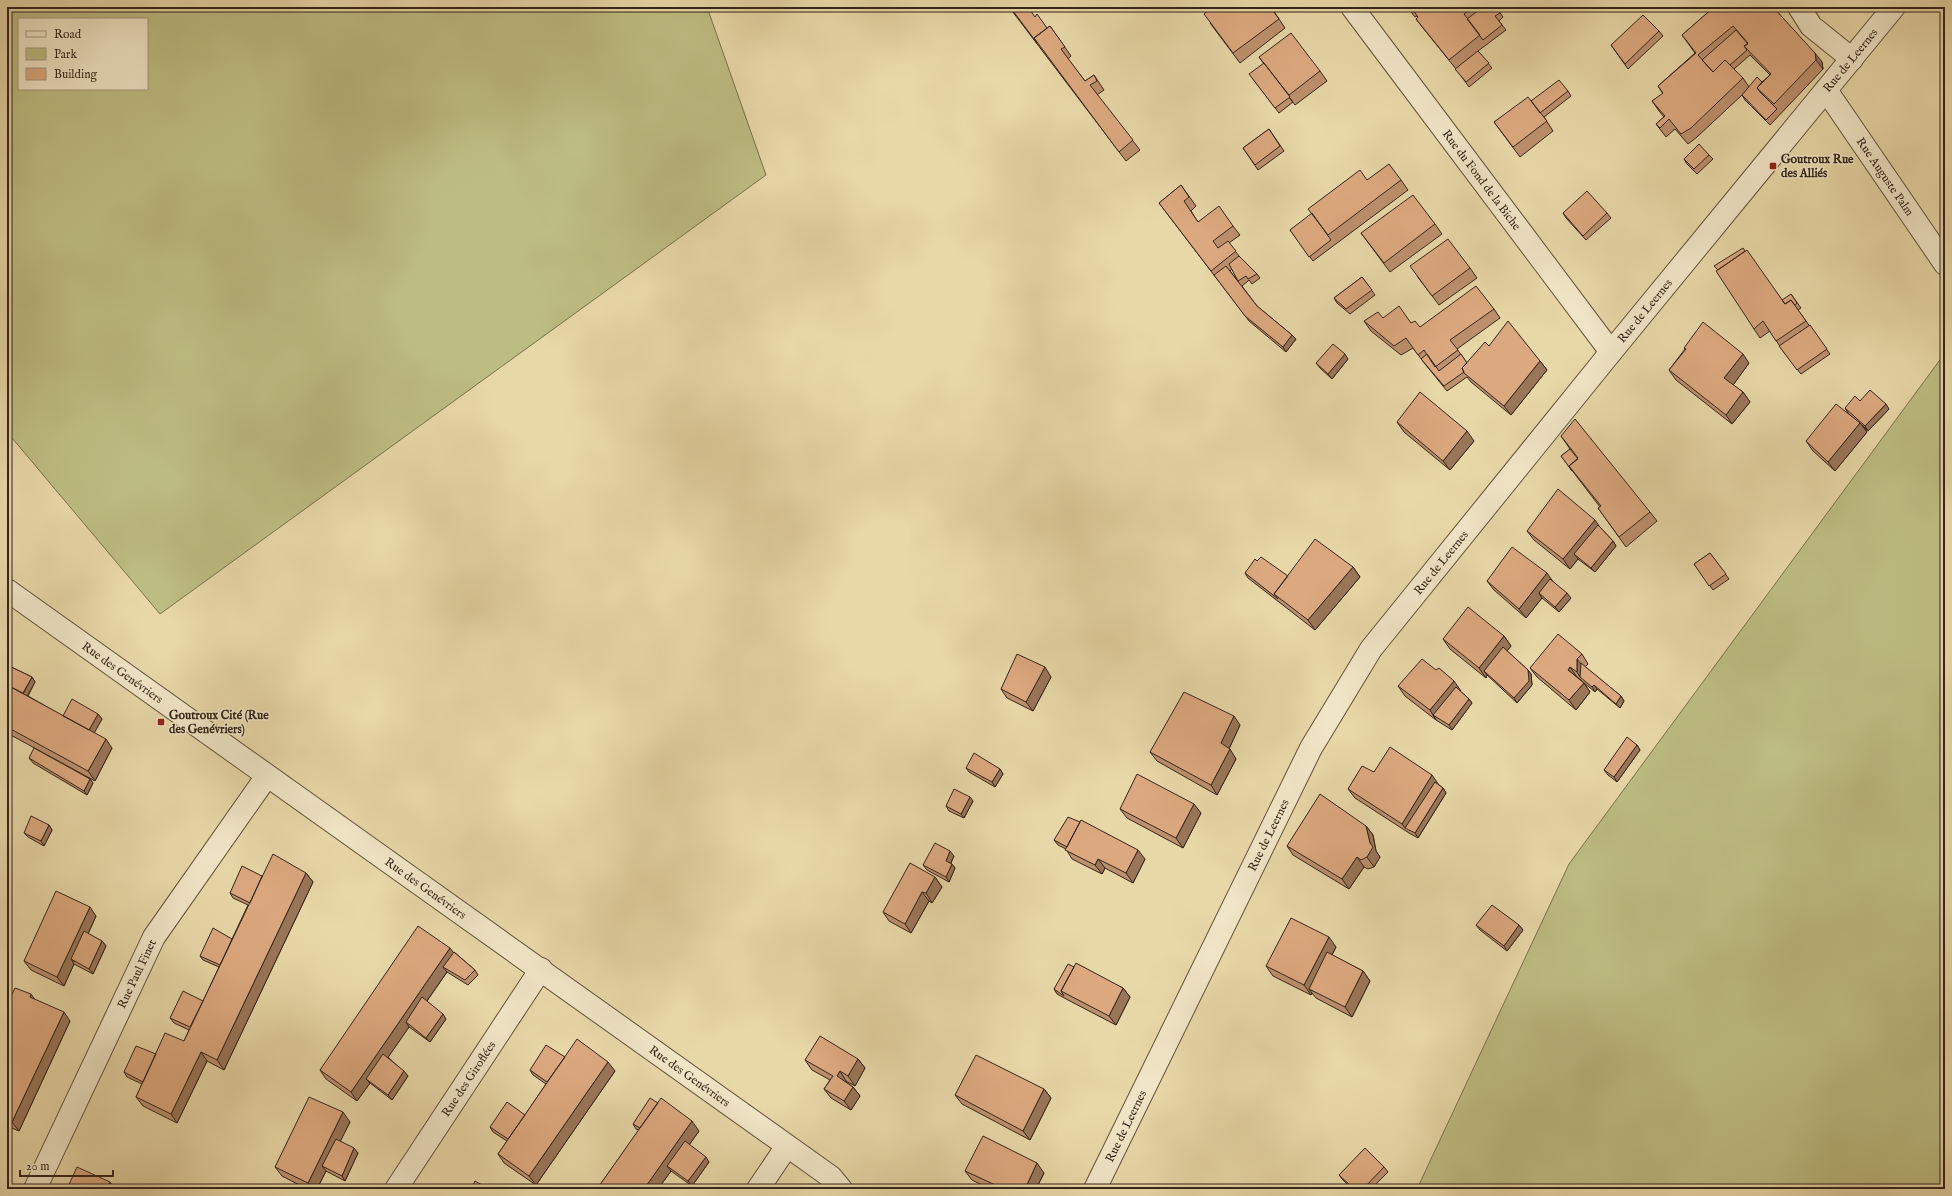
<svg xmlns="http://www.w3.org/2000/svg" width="1952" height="1196" font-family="'IM FELL English',serif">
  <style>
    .green { fill: #bdbc82; stroke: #78704d; fill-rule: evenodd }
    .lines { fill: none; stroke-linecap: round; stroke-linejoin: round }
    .minor-casing { stroke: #61523c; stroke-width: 24 }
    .minor { stroke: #f0e5c6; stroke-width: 22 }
    .wall { fill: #bd906d; stroke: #342518; fill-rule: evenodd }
    .shaded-wall { fill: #9a7659; stroke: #342518 }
    .building { fill: #dca87f; stroke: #342518 }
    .poi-dot { fill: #8f2418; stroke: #f0e5c6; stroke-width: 1.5 }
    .labels { text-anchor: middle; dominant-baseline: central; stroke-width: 3; stroke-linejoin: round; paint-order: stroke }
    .street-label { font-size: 12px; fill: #342518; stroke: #f0e5c6 }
    .poi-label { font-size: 12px; font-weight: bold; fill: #342518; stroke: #f0e5c6; text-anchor: start }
  </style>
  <rect width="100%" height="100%" fill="#e8d7a7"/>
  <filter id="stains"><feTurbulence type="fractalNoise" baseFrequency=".005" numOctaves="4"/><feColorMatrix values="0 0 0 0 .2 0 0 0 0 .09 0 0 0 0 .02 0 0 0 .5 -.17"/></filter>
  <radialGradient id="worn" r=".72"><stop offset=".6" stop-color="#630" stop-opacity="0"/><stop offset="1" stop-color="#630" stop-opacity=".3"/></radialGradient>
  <path class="green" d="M7,7H707L766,175L160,614L7,432ZM19,19H147V89H19Z
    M1945,353V1189H1417L1569,864Z"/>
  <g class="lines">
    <g class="minor-casing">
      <g id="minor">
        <path id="s1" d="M1352,7L1611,352"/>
        <path d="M1799,7L1811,26L1852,59"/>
        <path id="s2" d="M1826,90L1945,264"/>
        <path id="s3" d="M7,590C281,786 557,981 831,1177L841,1189"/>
        <path id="s4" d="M35,1189L154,937L267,776"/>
        <path id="s5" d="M396,1189L541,969"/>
        <path d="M758,1189L787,1146"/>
        <path id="s6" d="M1095,1189L1311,748L1371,649L1611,352L1894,7"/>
      </g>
    </g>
    <use href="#minor" class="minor"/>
  </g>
  <path class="wall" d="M1009,7L1035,17L1047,28L1050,26L1071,56L1068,59L1085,81L1094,75L1104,90L1097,95L1140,150L1126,161Z
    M1271,7L1285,28L1240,63L1210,23Z
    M1407,7H1496L1503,17L1499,21L1506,30L1478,51L1492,68L1469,87L1456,69L1423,28L1416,19L1418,17L1417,16L1415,17Z
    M1713,7H1773L1822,62L1823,69L1770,125L1745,100L1742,95L1697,137L1688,144L1675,129L1666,137L1663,133L1656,124L1664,117L1659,111L1652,101L1663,94L1658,86L1695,53L1682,35L1713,8ZM1750,55L1770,75L1762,82L1749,87L1743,78L1734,69Z
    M1659,31L1663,36L1628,69L1611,45Z
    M1259,57L1320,71L1327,81L1295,105L1286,93L1293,102L1279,113L1253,79L1264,64Z
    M1568,91L1571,96L1544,117L1553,131L1520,157L1494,122L1531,101Z
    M1269,129L1284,151L1258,170L1243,148Z
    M1709,155L1713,159L1697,174L1687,164L1684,159Z
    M1367,180H1401L1408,190L1313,261L1290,230Z
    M1181,185L1196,206L1191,211L1198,222L1233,226L1240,235L1229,243L1239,256L1257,274L1260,278L1252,284L1249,280L1242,286L1257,306L1292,335L1296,339L1286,352L1249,321L1159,203ZM1232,269L1238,281L1230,271Z
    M1563,213H1607L1611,218L1586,240L1566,218Z
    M1435,224L1442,234L1390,272L1361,233Z
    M1745,251L1784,303L1791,294L1801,308L1798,310L1830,354L1801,374L1783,351L1770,331L1760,338L1754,329Z
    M1470,268L1477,278L1439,305L1417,276Z
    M1362,277L1375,295L1350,314L1337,303L1334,298Z
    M1494,309L1500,318L1457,349L1467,363L1489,346L1540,361L1547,370L1511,415L1471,382L1467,377L1447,391L1425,364L1413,348L1401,355L1371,331L1364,321L1411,323L1420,327Z
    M1684,348L1749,363L1733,385L1743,392L1750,402L1732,424L1676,380L1669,370L1685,349Z
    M1348,359L1332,379L1320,368L1316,363Z
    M1860,401L1889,409L1868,431L1862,425L1867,432L1835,471L1813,451L1806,441L1852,417L1848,413L1845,408Z
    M1397,422L1474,441L1450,470L1404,432Z
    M1561,436L1650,512L1657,521L1626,547L1598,508L1600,507L1561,456L1570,449Z
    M1598,525L1613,541L1616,546L1595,572L1578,559L1570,569L1534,540L1527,531Z
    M1710,553L1729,579L1713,590L1694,564Z
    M1257,561L1288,576L1353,567L1360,577L1315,630L1248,578L1245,573Z
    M1487,581L1554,583L1571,598L1559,612L1542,598L1526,618L1494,590Z
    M1504,636L1511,646L1507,651L1528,670L1531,674L1532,685L1517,703L1487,675L1486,678L1450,649L1443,639Z
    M1582,654L1588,664L1585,667L1621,696L1624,701L1620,708L1597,689L1595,692L1577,677L1584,683L1590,692L1576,710L1537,677L1530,668Z
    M7,665L32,677L35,682L28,696L63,716L98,714L102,719L94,732L112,748L95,781L7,733Z
    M1051,677L1033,711L1007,698L1001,689Z
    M1398,686L1461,691H1460L1469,699L1472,703L1452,730L1436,720L1405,696Z
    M1240,725L1229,749L1236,759L1217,795L1157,761L1150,752Z
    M1637,745L1640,750L1617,782L1608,775L1604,770Z
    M29,758L90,779L93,783L87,795L33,763Z
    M966,768L1000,769L1003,774L995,787L969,772Z
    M1374,772L1439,785L1443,788L1446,793L1418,838L1409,833L1355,798L1348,789Z
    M973,801L964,818L949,811L946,806Z
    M1120,809L1201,813L1183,848L1127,818Z
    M49,825L52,830L44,846L28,837L24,833Z
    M1366,826L1373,835L1376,851L1380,857L1374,867L1368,869L1364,867L1349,889L1293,855L1287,846Z
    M1054,840L1145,859L1133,883L1105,868L1102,874L1072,859L1066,849L1058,845Z
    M954,856L951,863L955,868L949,882L927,870L923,865Z
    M306,873L313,882L224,1070L207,1061L177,1123L143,1106L136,1097L142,1084L127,1077L124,1072L156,1054L184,1041L189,1030L174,1023L170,1018L203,1001L219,967L203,960L200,956L232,939L248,905L233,898L230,893L262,876Z
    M935,877L942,887L932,903L929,901L911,933L889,921L883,912Z
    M96,916L88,934L102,941L106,946L93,974L74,964L64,986L31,970L24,961Z
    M1476,925H1519L1523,930L1507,951L1480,930Z
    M1336,947L1332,955L1363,971L1370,981L1352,1017L1316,998L1312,993L1311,995L1273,976L1266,966Z
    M454,952L475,970L478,975L468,985L447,972L427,1001L446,1019L430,1042L409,1027L388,1057L408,1076L392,1100L370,1083L357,1101L326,1079L320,1070Z
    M1074,967L1123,988L1130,997L1116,1025L1068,1000L1057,994L1054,989Z
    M34,999L70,1021L19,1131L7,1126V1005Z
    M565,1057L615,1071L536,1185L504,1163L498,1154L507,1141L493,1132L490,1127L525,1115L546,1084L533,1075L530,1070Z
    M858,1059L865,1068L855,1086L846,1081V1082L853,1087L860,1096L851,1110L831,1098L824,1089L830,1080L812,1070L805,1060Z
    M1044,1089L1051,1098L1030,1140L962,1104L955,1095Z
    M350,1122L340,1141L358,1153L345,1181L326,1171L317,1189H307L282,1176L275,1167Z
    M633,1124L699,1131L689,1145L709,1162L692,1186L671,1171L658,1189H597L639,1130L636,1129Z
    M1384,1167L1388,1172L1371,1189H1352L1343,1180L1339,1175Z
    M965,1171L1044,1173L1036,1189H990L972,1180Z"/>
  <path class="shaded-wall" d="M1815,53L1822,62L1823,69L1816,60Z
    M1292,335L1296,339L1286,352L1283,347Z
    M1345,354L1348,359L1332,379L1328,374Z
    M1743,354L1749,363L1731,388L1724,378Z
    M1540,361L1547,370L1511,415L1504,406Z
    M1743,392L1750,402L1732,424L1726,415Z
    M1886,404L1889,409L1868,431L1865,426Z
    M1860,423L1867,432L1835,471L1828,462Z
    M1467,431L1474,441L1450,470L1443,461Z
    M1595,520L1602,530L1574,554L1578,559L1570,569L1563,559Z
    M1613,541L1616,546L1595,572L1591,568Z
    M1353,567L1360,577L1315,630L1308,620Z
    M1547,573L1554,583L1539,593L1542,598L1526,618L1519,609Z
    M1567,593L1571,598L1559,612L1555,607Z
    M1504,636L1511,646L1488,674L1484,671L1487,675L1486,678L1479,668Z
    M1577,659L1584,668L1580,677L1577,672Z
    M1045,667L1051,677L1033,711L1026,702Z
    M1570,667L1577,677L1568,670Z
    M1528,670L1531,674L1532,685L1517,703L1514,698Z
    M32,677L35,682L25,700L22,696Z
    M1454,681L1461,691L1438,718L1433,715L1436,720L1430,710Z
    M1584,683L1590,692L1576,710L1569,700Z
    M1594,685L1597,689L1595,692L1592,687Z
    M1621,696L1624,701L1620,708L1616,704Z
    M1469,699L1472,703L1452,730L1449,725Z
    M98,714L102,719L92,737L88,732Z
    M1234,716L1240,725L1227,753L1221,743Z
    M106,739L112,748L95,781L88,771Z
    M1637,745L1640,750L1617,782L1614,777Z
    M1230,749L1236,759L1217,795L1211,785Z
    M1000,769L1003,774L995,787L992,782Z
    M1432,775L1439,785L1405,828L1402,824Z
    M90,779L93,783L87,795L84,791Z
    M1443,788L1446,793L1418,838L1415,833Z
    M970,797L973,801L964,818L961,814Z
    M1194,804L1201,813L1183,848L1176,838Z
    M49,825L52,830L44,846L41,841Z
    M1366,826L1373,835L1376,851L1380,857L1374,867L1367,857L1370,843Z
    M1138,850L1145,859L1133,883L1126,873Z
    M950,851L954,856L949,866L946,861Z
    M1357,857L1364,867L1349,889L1342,879Z
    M1098,859L1105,868L1102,874L1095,865Z
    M952,864L955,868L949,882L946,877Z
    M306,873L313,882L224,1070L217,1060Z
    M935,877L942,887L932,903L926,893Z
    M922,892L929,901L911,933L905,924Z
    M90,907L96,916L75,962L71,959L74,964L64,986L57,977Z
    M1519,925L1523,930L1507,951L1504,946Z
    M1329,937L1336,947L1313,991L1309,989L1312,993L1311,995L1304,985Z
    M102,941L106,946L93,974L89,969Z
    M450,948L457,957L443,967L447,972L410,1025L406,1022L409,1027L371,1082L366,1079L370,1083L357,1101L351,1092Z
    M1363,971L1370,981L1352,1017L1345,1007Z
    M1123,988L1130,997L1116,1025L1109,1016Z
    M31,994L38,1004L30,997Z
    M64,1012L70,1021L19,1131L12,1122Z
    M443,1014L446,1019L430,1042L426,1038Z
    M201,1052L207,1061L177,1123L171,1114Z
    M858,1059L865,1068L855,1086L848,1076Z
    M608,1062L615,1071L536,1185L529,1176Z
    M404,1071L408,1076L392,1100L388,1095Z
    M840,1071L846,1081L843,1086L837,1076Z
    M853,1087L860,1096L851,1110L844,1101Z
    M1044,1089L1051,1098L1030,1140L1023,1131Z
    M343,1112L350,1122L327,1168L322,1166L326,1171L317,1189H312L308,1183Z
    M692,1121L699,1131L672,1169L667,1166L671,1171L658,1189H644Z
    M354,1148L358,1153L345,1181L342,1176Z
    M706,1157L709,1162L692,1186L688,1181Z
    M1037,1163L1044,1173L1036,1189H1025Z
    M110,1182L115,1189H107Z"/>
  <path class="building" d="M1010,7H1028L1035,17L1037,14L1047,28L1034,38L1037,43Z
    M1212,7H1270L1279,19L1233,53L1204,14Z
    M1411,7H1473L1464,14L1480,35L1449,60L1416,19L1418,17Z
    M1483,7H1496L1500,13L1495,16L1502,25L1483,40L1467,19Z
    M1714,7H1773L1815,53L1816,60L1774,104L1757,88L1771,74L1744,46L1748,43L1733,26L1698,55L1713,72L1725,60L1743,78L1691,128L1681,134L1669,119L1660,128L1656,124L1665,116L1652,101L1663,93L1658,86L1696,53L1682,35Z
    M1643,15L1659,31L1625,64L1611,45Z
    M1050,26L1065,47L1061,49L1085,81L1094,75L1097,81L1090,85L1133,140L1119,152L1034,38Z
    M1736,30L1748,44L1744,46L1747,50L1730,65L1725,60L1713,72L1702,60Z
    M1291,33L1320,71L1289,95L1259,57Z
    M1478,51L1489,63L1466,82L1455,69Z
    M1264,63L1290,97L1275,108L1249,74Z
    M1757,77L1762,82L1757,88L1760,92L1777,109L1766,120L1742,95Z
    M1559,80L1568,91L1540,113L1531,101Z
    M1528,97L1547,121L1513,147L1494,122Z
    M1269,129L1280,146L1255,165L1243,148Z
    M1699,144L1709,155L1694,169L1684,159Z
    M1389,164L1401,180L1328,235L1308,209L1360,170L1367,180Z
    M1181,185L1189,197L1184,201L1198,222L1219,206L1233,226L1213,241L1218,248L1228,241L1236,251L1211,271L1159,203Z
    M1587,191L1607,213L1583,236L1563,213Z
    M1413,195L1435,224L1384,263L1361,233Z
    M1312,213L1331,240L1309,257L1290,230Z
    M1448,239L1470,268L1432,296L1410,266Z
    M1743,248L1745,251L1718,270L1714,266Z
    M1747,250L1785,304L1791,300L1806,321L1776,341L1763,321L1754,329L1716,271Z
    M1239,256L1257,274L1248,279L1246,276L1238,281L1229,264Z
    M1226,266L1257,306L1292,335L1283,347L1245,316L1214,275Z
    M1362,277L1372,290L1346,309L1334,298Z
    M1476,286L1494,309L1450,340L1458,350L1435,367L1424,350L1418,355L1406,338L1394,346L1364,321L1378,312L1383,318L1399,306L1411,323L1415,321L1420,327Z
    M1791,294L1797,303L1795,305L1791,300L1785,304L1782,300Z
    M1508,321L1540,361L1504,406L1464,373L1462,368L1485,342L1489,346Z
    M1703,322L1743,354L1724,378L1743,392L1726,415L1669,370L1686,349L1684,348Z
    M1810,325L1827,349L1797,370L1779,346Z
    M1333,344L1345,354L1328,374L1316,363Z
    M1427,354L1439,371L1461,354L1467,363L1462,368L1464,372L1444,386L1421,359Z
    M1870,390L1886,404L1865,426L1845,408L1855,396L1860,401Z
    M1420,392L1467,431L1443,461L1397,422Z
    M1836,404L1860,423L1828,462L1806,441Z
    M1575,419L1650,512L1619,537L1598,508L1601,506L1569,466L1578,458L1561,436Z
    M1570,449L1578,459L1569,466L1572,471L1561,456Z
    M1558,489L1595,520L1563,559L1527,531Z
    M1598,525L1613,541L1591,568L1574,554Z
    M1315,539L1353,567L1308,620L1274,594Z
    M1512,547L1547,573L1519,609L1487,581Z
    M1710,553L1726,574L1709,586L1694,564Z
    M1261,557L1288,576L1274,594L1278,599L1245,573L1255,559L1257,561Z
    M1550,579L1567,593L1555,607L1539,593Z
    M1468,607L1504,636L1479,668L1443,639Z
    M1558,634L1582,654L1577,659V672L1570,667L1568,670L1584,683L1569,700L1530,668Z
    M1503,647L1528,670L1529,681L1514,698L1484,671Z
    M1017,654L1045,667L1026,702L1001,689Z
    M1422,659L1436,670L1439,668L1454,681L1430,710L1398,686Z
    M1581,663L1621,696L1616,704L1594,685L1592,687L1580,677Z
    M7,665L32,677L23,693L7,685Z
    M7,685L106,739L88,771L7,727Z
    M1456,687L1469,699L1449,725L1433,715Z
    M1184,692L1234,716L1221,743L1230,749L1211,785L1150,752Z
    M72,699L98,714L89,730L63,716Z
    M1627,737L1637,745L1614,777L1604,770Z
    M1390,747L1432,775L1402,824L1348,789L1362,766L1374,772Z
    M34,748L90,779L84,791L29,758Z
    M974,753L1000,769L992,782L966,768Z
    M1137,774L1194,804L1176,838L1120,809Z
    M1435,782L1443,788L1415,833L1405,828Z
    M954,789L970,797L961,814L946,806Z
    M1320,794L1366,826L1370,843L1373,847L1367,857L1361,860L1357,857L1342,879L1287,846Z
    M31,816L49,825L41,841L24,833Z
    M1068,817L1080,822L1067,847L1054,840Z
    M1081,820L1138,850L1126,873L1098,859L1095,865L1065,850Z
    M935,843L950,851L946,861L952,864L946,877L923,865Z
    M273,854L306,873L217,1060L201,1052L171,1114L136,1097L165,1033L184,1041Z
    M910,863L935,877L926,893L922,892L905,924L883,912Z
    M242,866L262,876L250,903L230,893Z
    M56,891L90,907L57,977L24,961Z
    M1492,905L1519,925L1504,946L1476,925Z
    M1291,918L1329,937L1304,985L1266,966Z
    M418,926L450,948L351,1092L320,1070Z
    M213,928L232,939L220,965L200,956Z
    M84,931L102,941L89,969L71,959Z
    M454,952L475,970L465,980L443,967Z
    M1327,952L1363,971L1345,1007L1309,989Z
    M1076,963L1123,988L1109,1016L1061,991Z
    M1068,964L1074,967L1061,991L1064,996L1054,989Z
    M15,988L31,994L30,997L64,1012L12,1122L7,1119V1005Z
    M183,991L203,1001L190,1027L170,1018Z
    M422,997L443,1014L426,1038L406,1022Z
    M820,1036L858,1059L848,1076L840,1071L837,1076L853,1087L844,1101L824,1089L833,1076L805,1060Z
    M577,1039L608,1062L529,1176L498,1154Z
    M546,1045L565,1057L547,1082L530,1070Z
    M136,1046L156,1054L143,1082L124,1072Z
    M383,1054L404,1071L388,1095L366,1079Z
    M976,1055L1044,1089L1023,1131L955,1095Z
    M309,1097L343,1112L308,1183L275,1167Z
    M650,1098L658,1103L640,1128L633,1124Z
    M661,1098L692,1121L644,1189H597Z
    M507,1102L525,1115L508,1139L490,1127Z
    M983,1136L1037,1163L1025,1189H1004L965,1171Z
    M336,1139L354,1148L342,1176L322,1166Z
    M685,1141L706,1157L688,1181L667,1166Z
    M1365,1148L1384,1167L1363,1189H1354L1339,1175Z
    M77,1167L110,1182L107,1189H67Z
    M475,1181L489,1189H471Z"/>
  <g class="poi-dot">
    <rect x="1769" y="162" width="8" height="8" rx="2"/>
    <rect x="157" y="718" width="8" height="8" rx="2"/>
  </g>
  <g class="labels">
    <g class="street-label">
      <text stroke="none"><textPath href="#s6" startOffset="1366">Rue de Leernes</textPath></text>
      <text stroke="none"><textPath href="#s2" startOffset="105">Rue Auguste Palm</textPath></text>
      <text stroke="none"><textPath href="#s1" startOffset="216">Rue du Fond de la Biche</textPath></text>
      <text stroke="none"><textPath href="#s6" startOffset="1042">Rue de Leernes</textPath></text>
      <text stroke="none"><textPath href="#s6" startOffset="718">Rue de Leernes</textPath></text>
      <text stroke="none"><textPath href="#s3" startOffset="142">Rue des Genévriers</textPath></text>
      <text stroke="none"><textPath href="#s6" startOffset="394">Rue de Leernes</textPath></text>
      <text stroke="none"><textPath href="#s3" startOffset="514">Rue des Genévriers</textPath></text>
      <text stroke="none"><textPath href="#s4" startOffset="238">Rue Paul Finet</textPath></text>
      <text stroke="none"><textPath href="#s3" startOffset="838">Rue des Genévriers</textPath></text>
      <text stroke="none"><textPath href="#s5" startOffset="132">Rue des Giroflées</textPath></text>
      <text stroke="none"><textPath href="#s6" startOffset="70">Rue de Leernes</textPath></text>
    </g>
    <g class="poi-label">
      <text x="1781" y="159">Goutroux Rue<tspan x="1781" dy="14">des Alliés</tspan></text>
      <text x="169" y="715">Goutroux Cité (Rue<tspan x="169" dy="14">des Genévriers)</tspan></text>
    </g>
  </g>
  <rect width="1952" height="1196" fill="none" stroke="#e8d7a7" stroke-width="24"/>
  <rect x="8" y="8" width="1936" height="1180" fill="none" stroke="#342518" stroke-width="2"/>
  <rect x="12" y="12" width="1928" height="1172" fill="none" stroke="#342518"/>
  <rect x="18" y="18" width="130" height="72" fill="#f0e5c6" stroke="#a59880"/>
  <rect x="26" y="31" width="20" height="6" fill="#f0e5c6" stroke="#a59880"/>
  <text x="54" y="38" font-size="12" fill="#342518">Road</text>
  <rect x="26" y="48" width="20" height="12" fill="#bdbc82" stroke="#a59880"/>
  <text x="54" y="58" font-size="12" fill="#342518">Park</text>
  <rect x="26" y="68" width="20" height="12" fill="#dca87f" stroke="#a59880"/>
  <text x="54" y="78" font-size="12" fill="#342518">Building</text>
  <path d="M20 1170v6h93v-6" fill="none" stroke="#342518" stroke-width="2"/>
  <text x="26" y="1170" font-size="12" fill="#342518" stroke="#f0e5c6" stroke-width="3" paint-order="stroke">20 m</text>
  <rect width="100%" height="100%" filter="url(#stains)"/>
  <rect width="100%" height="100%" fill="url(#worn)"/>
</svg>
